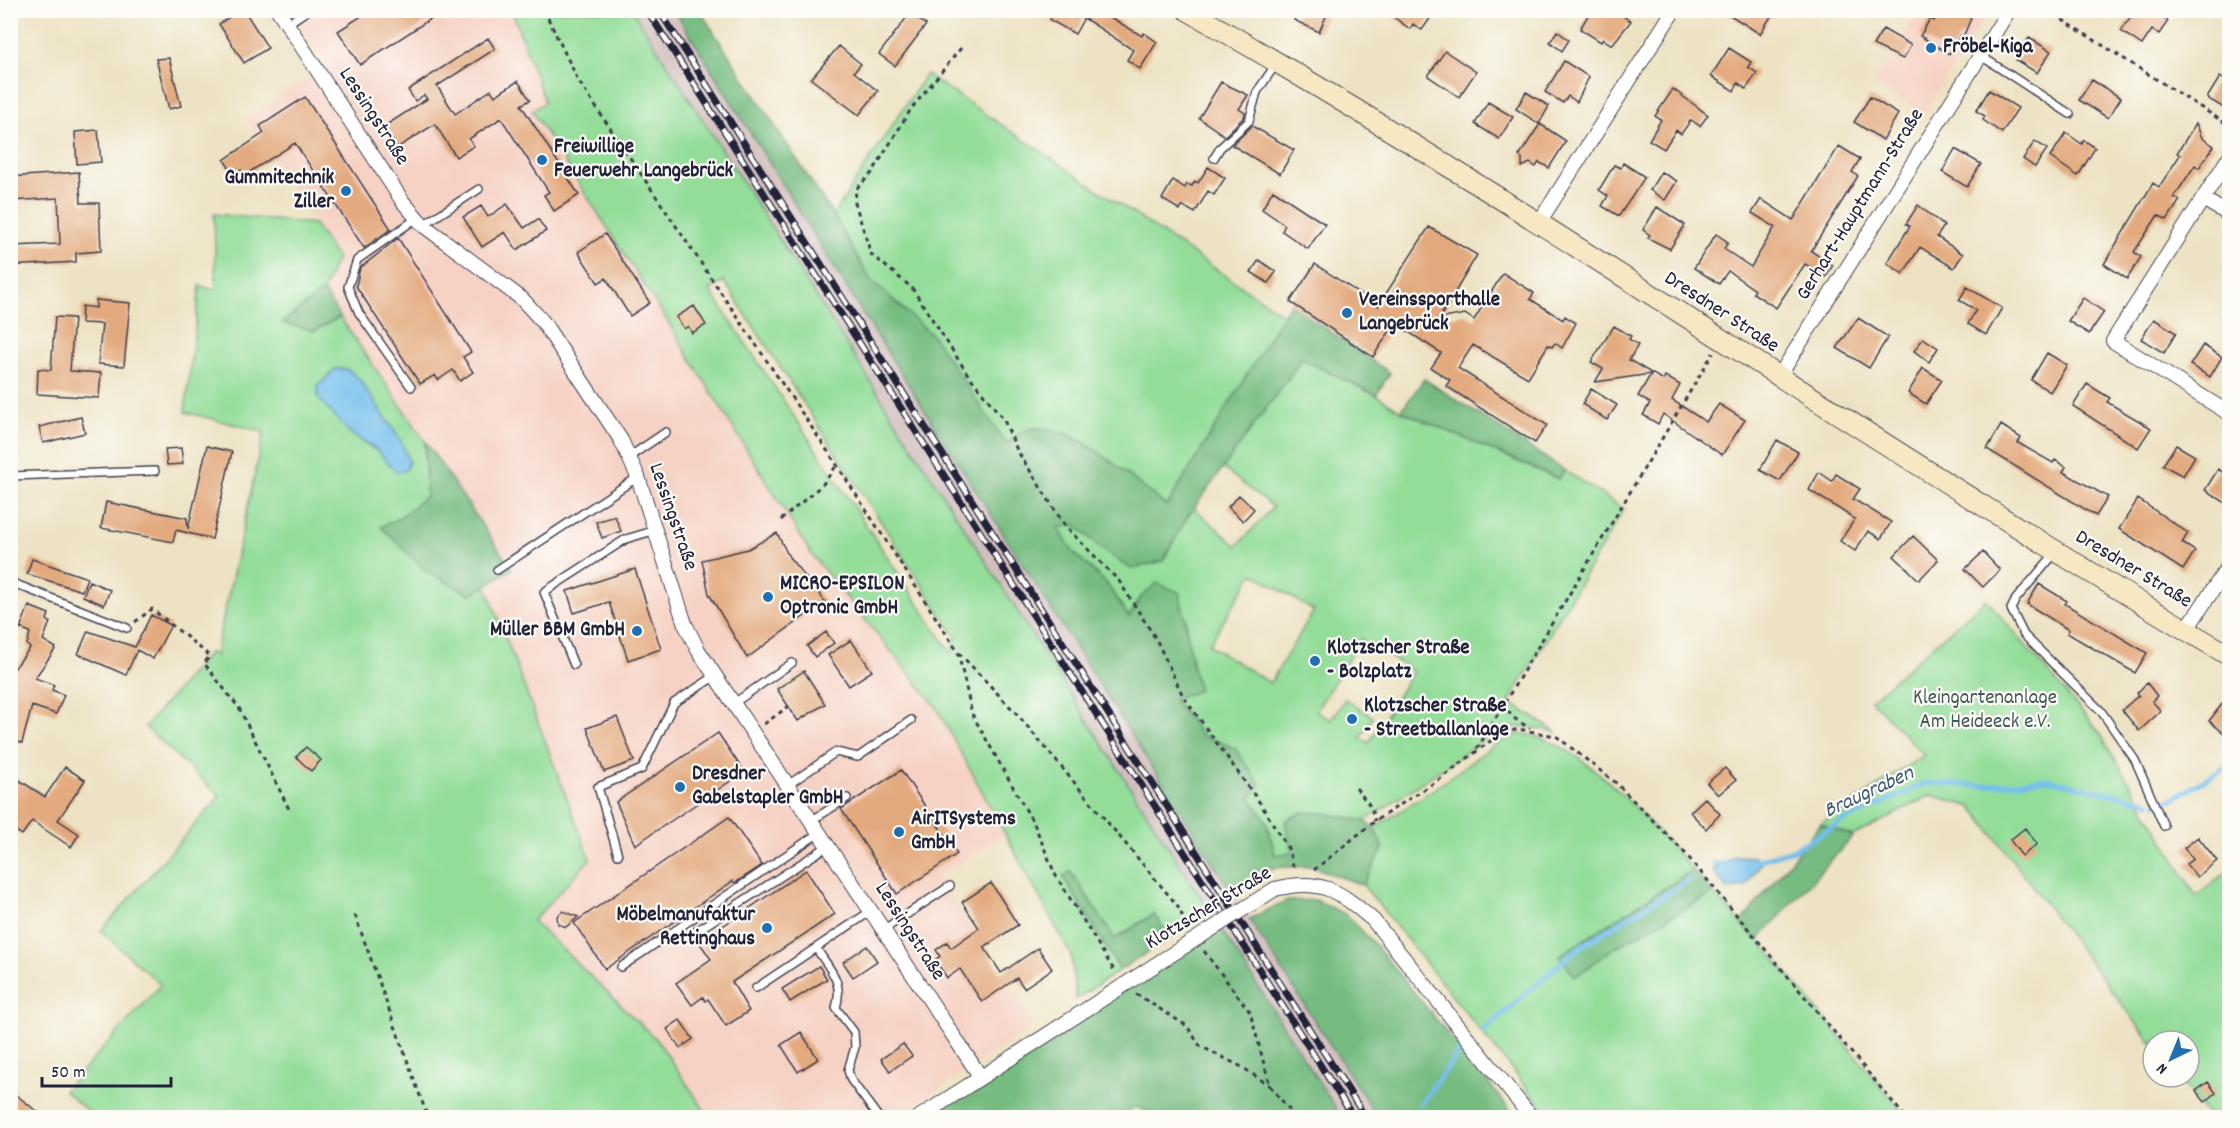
<svg xmlns="http://www.w3.org/2000/svg" width="2240" height="1128" font-family="Dekko,sans-serif">
  <style>
    .built { fill: #f6d2c4 }
    .industrial { fill: #d1bfbe }
    .green { fill: #93dd99; stroke: #5a806a; stroke-width: 1.5; fill-rule: evenodd }
    .forest { fill: #76bc81; stroke: #4c6f5e; stroke-width: 1.5 }
    .water { fill: #74bfed; stroke: #4b7094; stroke-width: 1.5 }
    .lines { fill: none; stroke-linecap: round; stroke-linejoin: round }
    .stream { stroke: #74bfed; stroke-width: 5 }
    .building { fill: #e3aa7f }
    .service-casing { stroke: #403f4f; stroke-width: 10 }
    .minor-casing { stroke: #403f4f; stroke-width: 16 }
    .secondary-casing { stroke: #403f4f; stroke-width: 22 }
    .path { stroke: #403f4f; stroke-width: 3; stroke-dasharray: 4.5 4.5; stroke-linecap: butt }
    .service { stroke: #fff; stroke-width: 7 }
    .minor { stroke: #fff; stroke-width: 14 }
    .secondary { stroke: #f7e8c3; stroke-width: 20 }
    .rail-casing { stroke: #22223b; stroke-width: 7 }
    .rail { stroke: #fdfcf7; stroke-width: 4.5; stroke-dasharray: 14; stroke-linecap: butt }
    .minor-bridge-casing { stroke: #403f4f; stroke-width: 16; stroke-linecap: butt }
    .minor-bridge { stroke: #fff; stroke-width: 14 }
    .poi-dot { fill: #1f6fb2; stroke: #fdfcf7; stroke-width: 2 }
    .labels { text-anchor: middle; dominant-baseline: central; stroke-width: 4.5; stroke-linejoin: round; paint-order: stroke }
    .poi-label { font-size: 21px; font-weight: bold; fill: #22223b; stroke: #fdfcf7; text-anchor: start }
    .street-label { font-size: 21px; fill: #22223b; stroke: #fdfcf7 }
    .park-label { font-size: 21px; fill: #445a57; stroke: #fdfcf7 }
    .water-label { font-size: 22px; font-style: italic; fill: #3f5979; stroke: #fdfcf7 }
  </style>
  <rect width="100%" height="100%" fill="#fdfcf7"/>
  <filter id="ink" filterUnits="userSpaceOnUse"><feTurbulence type="fractalNoise" baseFrequency=".0167" numOctaves="2"/><feDisplacementMap in="SourceGraphic" scale="12" xChannelSelector="R" yChannelSelector="G"/><feConvolveMatrix kernelMatrix="1 2 1 2 8 2 1 2 1" color-interpolation-filters="sRGB"/></filter>
  <filter id="wash" filterUnits="userSpaceOnUse"><feTurbulence type="fractalNoise" baseFrequency=".008" numOctaves="4" result="noise"/><feDisplacementMap in="SourceGraphic" scale="24" xChannelSelector="R" yChannelSelector="G"/><feGaussianBlur stdDeviation="1.35" result="paint"/><feColorMatrix in="noise" values="0 0 0 0 0 0 0 0 0 0 0 0 0 0 0 0 0 1.4 0 .05"/><feComposite in="paint" operator="in"/></filter>
  <g filter="url(#wash)">
    <rect width="100%" height="100%" fill="#ede2c3"/>
    <path class="built" d="M289,11H512L546,102L532,111L666,319L812,555L935,705L1005,833L938,877L1035,1025L897,1117H709L658,1041L533,920L590,858L486,586L511,569L323,291L337,257L246,118L325,66Z
      M1919,11L1987,12L1925,113L1874,83Z"/>
    <path class="industrial" d="M633,11H675L860,309L1377,1117H1341Z"/>
    <path class="green" d="M512,11H633L1210,912L1170,938L1153,914L1115,939L1071,872L1063,876L1120,970L1076,999L1071,955L935,705L812,555L666,319L532,111L545,102ZM724,281L956,637L951,653L710,290Z
      M926,74L1284,315L1167,506L1095,450L1031,427L1006,444L933,336L870,279L833,215Z
      M214,214L314,224L337,258L323,291L283,323L314,331L340,317L425,441L426,496L399,518L382,528L471,594L486,586L590,859L533,921L658,1041L709,1117L96,1118L64,1091L161,985L101,931L220,796L145,727L210,652L215,656L264,432L185,412L200,286L216,290ZM359,379L401,441L382,454L360,440Z
      M1302,359L1376,395L1401,411L1558,479L1564,470L1624,509L1509,702L1558,733C1537,727 1521,724 1499,730L1365,821L1324,813L1293,853L1275,855L1266,820L1250,798L1259,784L1235,748L1201,735L1173,699L1199,690L1191,667L1186,617L1141,597L1129,617L1106,583L1074,553L1058,527L1075,525L1102,549L1186,519L1194,508L1237,546L1273,507L1223,468ZM1253,573L1314,611L1270,683L1209,645ZM1361,639L1413,671L1369,743L1360,738L1373,717L1345,699L1331,720L1316,711Z
      M1986,599L2100,733L2196,896L2229,871V1117H2208L2178,1077H2189V1041H2153V1045L1972,807L1931,795L1853,836L1820,824L1924,755L1871,700Z
      M1518,734C1577,733 1654,828 1693,870L1559,956L1612,949L1713,893L1759,940L1907,1117H1550L1363,885L1383,848L1374,828C1397,813 1421,798 1444,782C1469,765 1489,744 1518,734Z"/>
    <path class="forest" d="M675,11H700L833,215L870,279L933,336L1006,444C1013,439 1024,428 1033,428C1078,423 1132,481 1167,506L1290,304L1390,373L1376,395L1302,359L1186,519L1163,561L1131,569L1102,549L1075,525L1058,528L1074,553L1106,583L1129,617L1141,597L1157,583L1179,592C1188,625 1188,658 1199,690L1174,700L1201,735L1235,748L1260,784L1250,798L1266,820L1275,855L1292,853L1285,821L1302,812L1324,813L1365,821L1374,828L1383,848L1363,885L1310,866L1272,868L1233,894L860,309Z
      M323,291L340,317L314,331L282,323Z
      M1424,379L1564,470L1559,479L1401,411Z
      M425,441L512,569L471,595L426,571L381,527L399,518L426,496Z
      M1820,824L1853,836L1758,940L1740,924Z
      M1693,870L1713,893L1614,948L1575,977L1559,956Z
      M1071,872L1115,939L1154,914L1170,938L1120,970L1063,876Z
      M1316,900L1347,915L1376,946L1516,1117H1377L1249,919L1286,901Z
      M1220,927L1341,1117H1160L1135,1107L1119,1118H922Z"/>
    <path class="water" d="M335,369H347L359,379L401,441L409,461L406,470L396,472L375,448L351,434L318,398V386Z
      M1735,856L1755,857L1761,863L1746,886L1728,890L1712,870Z"/>
    <g class="lines">
      <path class="stream" d="M2156,803L2173,799L2230,765
        M1752,862L1793,850L1845,820L1927,783L1981,786L2046,779L2149,802
        M1714,864H1728
        M1483,1031L1577,949L1689,880
        M1421,1103L1461,1049"/>
    </g>
    <g id="blocks">
      <path class="building" d="M240,10H244L268,48L244,63L219,24Z
        M371,10H444L360,65L338,31Z
        M1055,10H1098L1142,36L1144,33L1157,42L1140,69L1127,60L1133,50L1084,18L1075,34L1050,20Z
        M1299,10H1329L1319,32L1294,20Z
        M1384,10H1436L1422,30L1413,24L1410,29Z
        M1591,10H1614L1631,21L1612,45L1603,39L1601,42L1580,29Z
        M1722,10H1775L1760,34Z
        M1940,10H1957L1971,18L1964,35L1960,36L1949,54L1920,36L1930,19L1934,21Z
        M2135,10H2151L2168,21L2159,34L2152,30L2142,45L2121,31Z
        M910,13L926,25L895,66L879,54Z
        M1883,29L1911,45L1903,59L1873,45Z
        M1557,31L1569,40L1562,51L1550,42Z
        M488,38L495,49L437,86L455,114L491,90L495,96L518,81L530,100L521,105L579,195L554,211L544,195L549,192L501,118L469,139L474,146L456,157L435,124L397,148L383,127L427,99L424,95L415,101L408,90Z
        M2029,38L2051,51L2037,73L2016,60Z
        M839,46L861,64L854,72L878,91L859,115L811,79Z
        M1729,48L1751,62L1748,67L1757,73L1746,89L1738,83L1734,91L1711,76Z
        M1445,51L1476,72L1459,97L1428,76Z
        M169,58L181,106L169,109L156,59Z
        M1564,61L1589,77L1577,102L1568,96L1563,103L1545,92Z
        M2220,77L2229,83V111L2207,98Z
        M2092,80L2121,98L2108,118L2079,100Z
        M1221,82L1248,95L1239,109L1245,113L1244,117L1225,136L1199,118Z
        M1673,89L1708,115L1700,126L1691,120L1681,134L1676,130L1664,149L1649,140L1661,120L1655,116Z
        M1989,90L2018,108L2002,133L1983,120L1985,116L1976,111Z
        M1526,92L1549,106L1539,124L1516,109Z
        M305,97L391,229L364,248L295,143L245,175L241,170L234,175L224,160L264,133L260,126Z
        M1870,97L1898,114L1883,140L1854,122Z
        M1488,102L1513,117L1499,139L1475,124Z
        M2196,123L2202,138L2214,146L2199,168L2195,165L2174,197L2180,200L2167,220L2158,215L2134,252L2141,257L2127,279L2104,264L2153,183L2159,187L2180,155L2177,153Z
        M1540,124L1566,141L1549,168L1539,162L1536,167L1530,163L1522,167V158L1519,156Z
        M1252,126L1294,150L1280,174L1232,145Z
        M98,130L101,162L77,164L75,132Z
        M2066,133L2082,144L2084,140L2095,148L2078,176L2050,157Z
        M2035,141L2047,149L2035,167L2023,159Z
        M1839,146L1860,159L1852,172L1858,176L1811,251L1833,265L1826,277L1805,264L1776,308L1753,293L1755,290L1728,271L1719,284L1694,268L1716,234L1728,242L1724,249L1751,267L1775,227L1752,213L1761,199L1793,220Z
        M1955,149L1981,164L1967,187L1942,172Z
        M1623,163L1645,177L1619,216L1602,206L1608,196L1599,190L1614,165L1621,168Z
        M1208,167L1225,178L1214,195L1208,191L1195,213L1183,206L1180,210L1162,199L1173,180L1185,188L1187,184L1192,186L1195,181L1198,183Z
        M79,172L81,203H99L101,251L76,253V262L10,266V246L60,244L58,198L10,201V177Z
        M1661,172L1677,181L1665,200L1650,190Z
        M1273,190L1325,224L1308,249L1282,231L1285,225L1262,209Z
        M507,204L524,228L538,219L546,231L517,250L505,232L482,247L463,217L481,206L488,217Z
        M1918,205L1944,226L1937,237L1963,254L1954,268L1920,247L1903,274L1887,263L1910,226L1906,224Z
        M1657,207L1685,225L1670,249L1648,238L1650,235L1643,230Z
        M1429,227L1477,255L1439,319L1465,314L1474,320L1503,273L1534,293L1530,299L1563,320L1565,316L1576,323L1562,348L1555,343L1552,347L1548,345L1528,378L1473,345L1458,368L1547,425L1535,443L1446,386L1450,380L1431,368L1441,353L1395,323L1373,357L1290,302L1315,264L1378,306Z
        M605,234L650,303L630,316L606,278L598,283L578,252Z
        M398,238L471,352L463,357L473,372L460,381L453,370L438,380L435,375L420,384L356,286L360,268Z
        M1259,260L1276,272L1268,283L1251,272Z
        M1967,287L2002,308L1986,335L1968,324L1976,310L1959,300Z
        M2083,298L2104,312L2089,334L2068,321Z
        M96,300L130,303L124,366L98,364L102,324L81,323L82,306L96,308Z
        M694,306L706,325L692,333L688,326L684,329L676,317Z
        M55,317L74,318L70,371L101,373L99,398L37,394L38,369L51,370Z
        M1858,318L1888,337L1869,368L1837,348Z
        M2154,319L2176,333L2164,353L2141,339Z
        M1614,326L1631,336L1629,339L1638,345L1629,360L1663,380L1665,376L1680,385L1672,400L1706,422L1719,404L1745,420L1722,455L1663,414L1658,424L1643,415L1650,403L1638,396L1651,374L1595,382L1603,369L1591,362Z
        M1923,338L1938,348L1929,362L1914,351Z
        M2203,345L2222,357L2210,377L2190,365Z
        M2047,353L2067,365L2050,392L2031,380Z
        M1923,368L1942,380L1926,404L1908,393Z
        M2087,384L2110,398L2107,402L2151,428L2138,448L2073,406Z
        M1591,389L1617,405L1607,420L1582,404Z
        M81,417L85,433L43,443L39,427Z
        M2001,425L2021,438L2018,443L2053,463L2055,460L2066,467L2063,472L2108,497L2096,516L1987,449Z
        M1777,440L1798,452L1780,481L1760,470Z
        M2176,445L2195,456L2183,476L2163,465Z
        M207,446L232,452L212,539L176,530L173,542L101,528L106,502L187,518L188,529Z
        M181,448L183,464L167,465L165,449Z
        M2218,469L2229,476V505L2205,490Z
        M1819,472L1832,481L1836,474L1860,489L1853,499L1891,522L1881,539L1868,531L1855,551L1840,541L1855,519L1809,490Z
        M1239,495L1254,509L1243,521L1228,507Z
        M2138,499L2188,533L2182,543L2195,551L2183,570L2119,529Z
        M615,516L621,531L602,538L596,522Z
        M777,533L789,557L825,601L747,658L709,594L702,560L748,549Z
        M1913,536L1938,560L1919,580L1894,556Z
        M1983,552L2000,570L1983,587L1965,569Z
        M32,559L87,578L82,591L27,574Z
        M635,569L661,649L628,660L609,602L574,613L567,591Z
        M89,581L110,590L104,605L83,596Z
        M2039,584L2067,601L2065,604L2147,653L2135,673L2067,633L2069,630L2027,604Z
        M29,606L49,614L47,620L50,622L43,640L56,648L35,678L54,685L52,690L64,695L56,714L32,706L22,743L10,740V674L30,648L27,645L30,632L20,628Z
        M151,615L171,625L153,659L137,650L126,675L78,654L88,631L135,647Z
        M826,632L834,643L815,657L807,646Z
        M851,640L872,671L849,686L828,655Z
        M804,671L825,704L798,721L777,689Z
        M2147,683L2157,696L2152,701L2161,711L2139,731L2122,710L2139,695L2137,693Z
        M2229,695V737L2209,721Z
        M617,717L634,761L604,772L587,728Z
        M718,733L744,772L635,845L616,802Z
        M306,747L321,760L311,771L296,757Z
        M65,767L85,780L58,820L79,834L71,847L32,821L22,835L10,827V774L45,797Z
        M1725,768L1736,780L1718,795L1707,783Z
        M901,770L957,854L897,894L841,809Z
        M1705,798L1720,814L1706,829L1690,812Z
        M729,817L762,865L735,883L733,881L605,969L574,923Z
        M2025,828L2037,844L2022,856L2010,840Z
        M2198,837L2217,861L2197,877L2186,864L2193,859L2184,848Z
        M806,870L835,914L732,982L749,1011L726,1026L708,999L705,1001L703,997L692,1005L676,983L711,959L699,942Z
        M991,883L1018,925L984,947L1001,973L1038,948L1052,969L1024,988L1017,978L982,1002L960,969L947,978L935,960L940,956L936,950L947,942L951,948L979,928L962,902Z
        M563,911L578,917L566,927L558,924L557,916Z
        M867,946L877,961L853,977L843,962Z
        M819,966L827,979L790,1002L782,989Z
        M680,1020L693,1039L680,1048L667,1029Z
        M801,1032L818,1059L798,1072L781,1045Z
        M903,1044L912,1056L890,1071L881,1059Z
        M2208,1082L2216,1093L2205,1102L2196,1091Z
        M10,1090L45,1118H10Z"/>
    </g>
  </g>
  <g filter="url(#ink)">
    <use href="#blocks" fill-opacity="0" stroke="#403f4f" stroke-width="1.5"/>
    <g class="lines">
      <g class="service-casing">
        <path id="service" d="M287,24L308,10
          M1981,56L2070,114
          M1214,158L1220,148L1249,121L1257,92L1276,64
          M423,225L479,189
          M411,387L359,313L348,287L357,260L417,218
          M629,457L666,432
          M10,476L155,471
          M2056,552L2016,599L2011,609L2024,635L2101,711L2135,760L2164,826
          M497,570L638,477
          M10,582L127,628
          M574,665L544,592L626,539L656,530
          M734,703L792,663
          M788,785L836,752L858,757L911,720
          M811,821L847,798
          M618,855L598,787L642,769L674,703L715,676
          M883,930L950,886
          M692,934L828,846
          M816,948C830,970 844,981 836,1008L854,1032L855,1047L848,1070L851,1080L879,1118
          M621,967L819,833
          M756,988L871,911"/>
      </g>
      <g class="minor-casing">
        <path id="minor" d="M278,10L403,202L423,225L522,299L543,322L621,440L638,477L685,624L698,650L980,1076
          M2230,156L2113,341L2230,414
          M2203,199L2230,215
          M1538,224L1674,10
          M1778,378L2009,10
          M2186,630L2230,564
          M1275,889C1321,877 1339,891 1373,920L1532,1118
          M918,1118L1166,958"/>
      </g>
      <g class="secondary-casing">
        <path id="secondary" d="M1187,10C1542,213 1877,449 2230,656"/>
      </g>
      <path class="path" d="M544,10L579,82L837,465L958,652L972,714L1035,826L1055,874L1115,972
        M2047,10L2230,126
        M961,48L911,109L872,173L856,189L855,203L871,254L912,288L967,373L1004,420L1017,450L1065,526L1119,581L1156,639L1183,696L1260,803L1289,850L1294,870
        M781,520L823,484L837,465
        M135,622L152,609L210,656L204,663L239,708L290,811
        M959,653L1016,713L1177,905L1187,926
        M1504,703C1508,715 1518,722 1530,728
        M764,724L789,706
        M1477,749L1713,353
        M1356,788L1371,807L1375,821
        M1314,870L1375,821L1440,779L1497,736L1518,729L1556,736L1615,782L1684,852L1906,1118
        M355,915L428,1118
        M1204,951L1250,1012L1270,1086L1296,1118
        M1136,994L1187,1026L1200,1046L1242,1067L1270,1086"/>
      <use href="#service" class="service"/>
      <use href="#minor" class="minor"/>
      <use href="#secondary" class="secondary"/>
      <g class="rail-casing">
        <path id="rail" d="M647,10L1354,1118
          M659,10L1366,1118"/>
      </g>
      <use href="#rail" class="rail"/>
      <g class="minor-bridge-casing">
        <path id="minor-bridge" d="M1166,958L1275,889"/>
      </g>
      <use href="#minor-bridge" class="minor-bridge"/>
    </g>
  </g>
  <g class="poi-dot">
    <circle cx="1931" cy="48" r="6"/>
    <circle cx="542" cy="160" r="6"/>
    <circle cx="346" cy="191" r="6"/>
    <circle cx="1347" cy="313" r="6"/>
    <circle cx="768" cy="597" r="6"/>
    <circle cx="637" cy="631" r="6"/>
    <circle cx="1315" cy="661" r="6"/>
    <circle cx="1352" cy="719" r="6"/>
    <circle cx="680" cy="787" r="6"/>
    <circle cx="899" cy="832" r="6"/>
    <circle cx="767" cy="928" r="6"/>
  </g>
  <g class="labels">
    <g class="poi-label">
      <text x="1943" y="48">Fröbel-Kiga</text>
      <text x="554" y="148">Freiwillige<tspan x="554" dy="24">Feuerwehr Langebrück</tspan></text>
      <text x="334" y="179" text-anchor="end">Gummitechnik<tspan x="334" dy="24">Ziller</tspan></text>
      <text x="1359" y="301">Vereinssporthalle<tspan x="1359" dy="24">Langebrück</tspan></text>
      <text x="780" y="585">MICRO-EPSILON<tspan x="780" dy="24">Optronic GmbH</tspan></text>
      <text x="625" y="631" text-anchor="end">Müller BBM GmbH</text>
      <text x="1327" y="649">Klotzscher Straße<tspan x="1327" dy="24">- Bolzplatz</tspan></text>
      <text x="1364" y="707">Klotzscher Straße<tspan x="1364" dy="24">- Streetballanlage</tspan></text>
      <text x="692" y="775">Dresdner<tspan x="692" dy="24">Gabelstapler GmbH</tspan></text>
      <text x="911" y="820">AirITSystems<tspan x="911" dy="24">GmbH</tspan></text>
      <text x="755" y="916" text-anchor="end">Möbelmanufaktur<tspan x="755" dy="24">Rettinghaus</tspan></text>
    </g>
    <g class="street-label">
      <text transform="translate(373 117) rotate(57)">Lessingstraße</text>
      <text transform="translate(1861 205) rotate(-58)">Gerhart-Hauptmann-Straße</text>
      <text transform="translate(1721 313) rotate(33)">Dresdner Straße</text>
      <text transform="translate(672 517) rotate(71)">Lessingstraße</text>
      <text transform="translate(2133 570) rotate(31)">Dresdner Straße</text>
      <text transform="translate(1209 909) rotate(-31)">Klotzscher Straße</text>
      <text transform="translate(909 932) rotate(57)">Lessingstraße</text>
    </g>
    <g class="park-label">
      <text x="1985" y="699">Kleingartenanlage<tspan x="1985" dy="24">Am Heideeck e.V.</tspan></text>
    </g>
    <g class="water-label">
      <text transform="translate(1869 793) rotate(-25)">Braugraben</text>
    </g>
  </g>
  <rect width="2240" height="1128" fill="none" stroke="#fdfcf7" stroke-width="36"/>
  <g transform="translate(2171 1059) rotate(223)"><circle r="28" fill="#fdfcf7" stroke="#a5a5ac" stroke-width="1.5"/>
  <path d="M0-4.5L10 22L0 15L-10 22Z" fill="#1f6fb2"/>
  <text y="-9" font-size="16" font-weight="bold" text-anchor="middle" fill="#22223b">N</text>
  </g>
  <path d="M42 1077v9h129v-9" fill="none" stroke="#22223b" stroke-width="3"/>
  <text x="51" y="1077" font-size="18" fill="#22223b" stroke="#fdfcf7" stroke-width="4.5" paint-order="stroke">50 m</text>
</svg>
